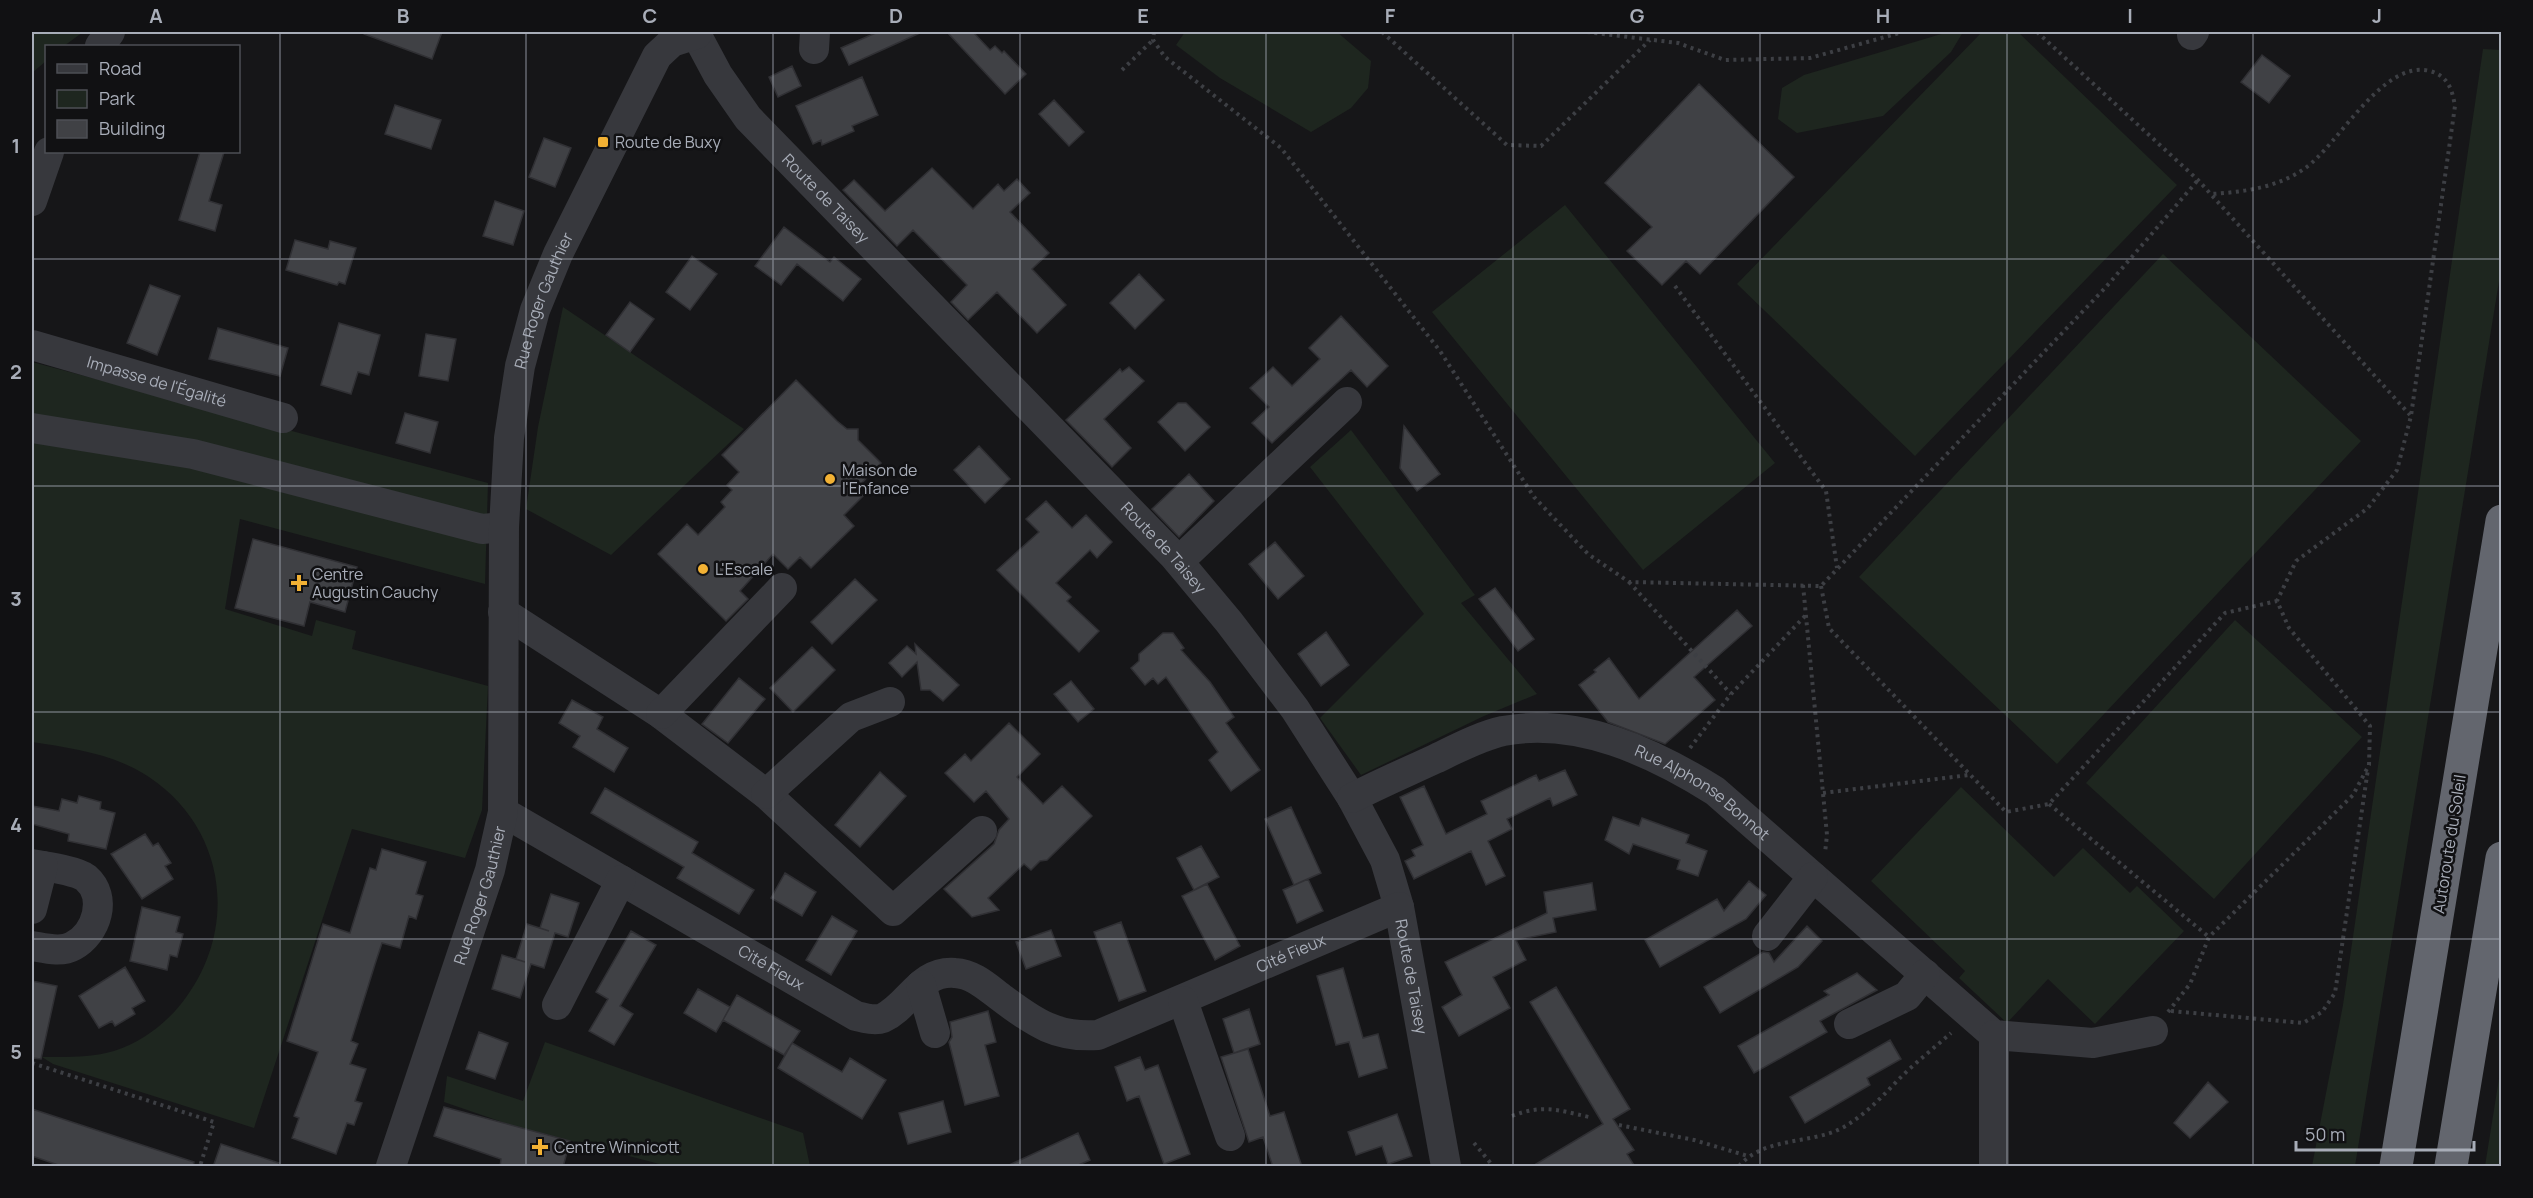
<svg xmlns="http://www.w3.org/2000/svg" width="2533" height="1198" font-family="Manrope,sans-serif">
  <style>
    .green { fill: #1e261f }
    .building { fill: #404145; stroke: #303034; stroke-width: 1.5 }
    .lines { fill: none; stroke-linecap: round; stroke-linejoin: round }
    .path { stroke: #3d3f44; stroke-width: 4; stroke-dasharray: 3 4.5; stroke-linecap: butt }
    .minor { stroke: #37383d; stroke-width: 30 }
    .highway { stroke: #63666e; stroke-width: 33 }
    .grid { fill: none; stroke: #a8adb8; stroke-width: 1.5; stroke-opacity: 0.55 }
    .poi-dot { fill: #f2b134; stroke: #111113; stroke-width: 2 }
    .labels { text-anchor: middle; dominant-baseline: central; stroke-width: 5; stroke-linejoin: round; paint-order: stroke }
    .poi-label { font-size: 16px; fill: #a8adb8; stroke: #111113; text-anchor: start }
    .street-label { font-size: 16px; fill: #a8adb8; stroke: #111113 }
    .neatline { fill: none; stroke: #a8adb8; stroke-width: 2 }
    .grid-label { font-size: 20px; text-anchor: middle; font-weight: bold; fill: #a8adb8 }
  </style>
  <rect width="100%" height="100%" fill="#161618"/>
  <path class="green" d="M32,32H83L64,46H46V61L32,73Z
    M1185,32H1337L1371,61L1368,88L1351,108L1311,132L1220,78L1176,45Z
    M1948,32H1963L1951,52L1883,116L1797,133L1778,119L1782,88L1804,75Z
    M1982,32H2018L2177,185L1915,456L1737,284Z
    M2483,49L2501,50V269L2355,1166H2312L2343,1005Z
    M1565,205L1775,463L1643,570L1432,312Z
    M2163,254L2361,441L2057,764L1859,577Z
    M563,307L744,429L611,555L526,509L538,427Z
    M32,362L488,483L485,584L240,519L225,609L312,636L316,620L356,631L352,649L488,686L482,810L465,858L352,829L254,1128L53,1064L42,1057C67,1057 90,1058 114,1051C140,1043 164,1025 181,1004C239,932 228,830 149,777C115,754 71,748 32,742Z
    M1351,430L1475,595L1461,603L1537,694L1484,716L1361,775L1320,718L1424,614L1310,467Z
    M2235,620L2362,737L2214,899L2086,783Z
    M1961,787L2054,877L2083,848L2130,893L2137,886L2184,931L2095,1024L2048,979L2007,1023L1959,978L1965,971L1871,881Z
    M545,1042L803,1133L810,1166H667L511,1125L444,1102L447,1076L523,1101Z
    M2501,1066V1166H2485Z"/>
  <path class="building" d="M364,32H442L432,59L364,34Z
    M878,32H922L849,65L841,48Z
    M947,32H973L990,50L995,46L1002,53L1004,51L1026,74L1005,94Z
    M2262,55L2290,76L2269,103L2241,82Z
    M792,66L801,86L778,97L769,77Z
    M862,77L878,115L852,126L854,131L822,145L821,140L813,144L796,106Z
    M1699,84L1794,177L1700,274L1686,261L1662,285L1627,251L1652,227L1605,183Z
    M1054,100L1084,132L1069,146L1039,114Z
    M395,105L441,120L431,149L385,134Z
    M544,138L571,148L555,187L529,177Z
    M200,152H224L209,201L222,205L215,231L179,220Z
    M932,168L973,209L998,184L1004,191L1017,179L1030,193L1010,212L1049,253L1032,269L1066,305L1037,333L997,292L968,320L951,302L967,285L913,230L897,246L843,190L854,180L885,211Z
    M495,201L524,211L513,245L483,236Z
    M784,227L830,262L834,257L861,279L843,301L797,264L781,285L755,266Z
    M295,240L328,249L330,241L356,248L345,284L339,282L337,285L286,270Z
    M692,256L717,274L690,310L666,292Z
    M1139,274L1164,300L1135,329L1110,303Z
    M150,285L180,296L157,355L127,343Z
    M630,302L654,319L630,352L606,335Z
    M1341,316L1388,366L1367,387L1351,370L1272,443L1252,423L1269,407L1250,388L1273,367L1292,386L1320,359L1309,348Z
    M339,323L380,335L369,375L358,372L351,394L321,385Z
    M218,328L288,348L280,376L209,359Z
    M426,334L456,339L448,381L419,376Z
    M1129,367L1144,381L1104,419L1131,448L1112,467L1066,420L1120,369L1122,372Z
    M796,380L837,421L847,429H858V440L881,463L859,486L866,493L844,515L854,526L811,568L800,557L788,569L773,554L740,591L748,599L726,621L658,554L687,524L698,535L725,507L721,502L732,490L727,485L739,472L722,455Z
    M1178,403H1186L1210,427L1185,451L1158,422Z
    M405,413L438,422L430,453L396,443Z
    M1404,426L1440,474L1417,491L1400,468Z
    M979,446L1010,479L985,503L954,470Z
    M1189,474L1214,501L1179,537L1152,509Z
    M1046,501L1072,528L1086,515L1112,542L1097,558L1090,550L1056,583L1071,597L1067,601L1099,631L1079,652L997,570L1039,532L1026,519Z
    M253,539L357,567L345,612L310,602L304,626L235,608Z
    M1275,542L1304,576L1278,599L1249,564Z
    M855,579L877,600L832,644L811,622Z
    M1495,588L1534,639L1518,651L1479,599Z
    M1737,610L1752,626L1694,677L1715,700L1665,744L1608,722L1579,685L1596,672L1594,670L1609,658L1639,699Z
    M1326,632L1349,665L1321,686L1298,654Z
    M1163,633H1173L1184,648L1181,650L1210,682L1234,717L1226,723L1260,770L1231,791L1209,760L1218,752L1166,677L1158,684L1153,678L1145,685L1131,668L1139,661V654Z
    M915,644L959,685L943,701L930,690H921L917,662L902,677L889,663L907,646L916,654Z
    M812,647L835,670L793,712L770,688Z
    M739,678L765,699L728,743L702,724Z
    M1071,681L1094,709L1078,722L1054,694Z
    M572,700L603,717L597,729L628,748L614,772L573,747L580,736L559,723Z
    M1009,723L1040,754L1017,777L1043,804L1062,786L1092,816L1047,860L1040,861L1031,870L1024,864L988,898L999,910L972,917L944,889L994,844L999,830L1009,819L986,791L974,802L945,773L965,754L971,761Z
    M1565,770L1577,795L1553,806L1550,798L1507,819L1512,829L1488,841L1505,876L1486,885L1471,851L1414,879L1405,861L1415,856L1412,850L1423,845L1400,797L1424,786L1446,834L1487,814L1481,801L1536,775L1539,781Z
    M880,772L906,796L860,847L835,825Z
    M605,788L698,842L692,853L754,890L739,914L677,878L684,867L591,813Z
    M79,796L101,802L100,809L115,813L106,849L68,841L69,834L32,824V806L59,811L62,799L77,803Z
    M1291,807L1321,873L1294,885L1265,819Z
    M1613,817L1639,826L1642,818L1689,835L1686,843L1707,851L1698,876L1677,869L1680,860L1633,844L1629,854L1605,840Z
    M145,834L153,846L158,843L171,863L165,866L173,879L142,899L111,854Z
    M1201,846L1219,877L1194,890L1177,858Z
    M382,849L426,862L416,894L423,896L416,919L409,916L400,948L382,943L376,961L351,1041L358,1044L350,1064L366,1069L355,1101L362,1103L354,1125L347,1123L336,1154L292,1138L299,1118L294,1116L318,1052L287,1041L323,924L350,933L370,868L376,870Z
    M785,873L816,892L802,916L771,898Z
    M1308,879L1323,911L1297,923L1283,890Z
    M1749,881L1766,895L1746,919L1660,967L1645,940L1717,899L1724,911Z
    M1592,883L1596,910L1553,918L1556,932L1516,940L1526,960L1493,977L1510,1008L1459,1036L1442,1007L1462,995L1445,962L1547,913L1544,892Z
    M1207,884L1240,946L1215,960L1182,896Z
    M551,894L579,903L568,937L555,933L544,968L531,964L520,998L492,989L502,955L525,962L516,959L527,924L549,931L540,928Z
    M142,907L180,917L176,932L183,934L177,957L170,955L167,970L130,961Z
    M832,916L857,931L831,975L806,960Z
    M1121,922L1146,991L1119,1001L1094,932Z
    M1807,926L1822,941L1798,967L1720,1013L1704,987L1763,952L1769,953L1774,962Z
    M1051,930L1061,956L1026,969L1016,942Z
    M631,931L656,945L620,1006L633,1014L614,1045L589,1031L608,999L596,992Z
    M125,967L145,1001L132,1008L135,1014L115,1026L112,1021L99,1028L79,996Z
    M1343,968L1363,1038L1378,1034L1387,1068L1359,1077L1349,1042L1336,1045L1317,976Z
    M1857,973L1877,990L1820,1021L1827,1032L1754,1073L1738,1046L1829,995L1824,991Z
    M32,981L57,986L41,1059L32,1058Z
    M1556,987L1630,1109L1613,1119L1634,1150L1627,1154L1635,1167H1531L1603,1124L1530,1002Z
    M698,989L730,1007L723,1020L737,995L800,1031L784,1055L723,1020L716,1032L684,1013Z
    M1249,1009L1260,1044L1234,1053L1223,1019Z
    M988,1011L996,1042L985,1045L999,1096L965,1105L949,1042L952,1037L950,1022Z
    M479,1032L508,1043L495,1079L466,1069Z
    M1890,1040L1901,1059L1867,1078L1870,1085L1805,1123L1790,1097Z
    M792,1043L842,1072L850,1058L886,1080L862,1119L778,1068Z
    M1248,1049L1270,1116L1284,1112L1302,1167H1273L1263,1137L1249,1142L1221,1057Z
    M1140,1057L1145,1070L1158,1065L1190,1154L1164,1164L1139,1096L1127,1101L1115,1067Z
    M2208,1082L2228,1102L2190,1138L2174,1123Z
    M943,1101L951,1132L908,1144L899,1113Z
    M444,1107L570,1141L563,1167H500L501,1159L434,1136Z
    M32,1109L194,1162L193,1167H64L32,1156Z
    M1397,1114L1412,1156L1388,1164L1382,1146L1356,1155L1348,1132Z
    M1078,1133L1090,1160L1074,1167H1005Z
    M221,1144L279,1163L278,1167H213Z"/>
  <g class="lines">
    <path class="path" d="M1154,32L1153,40L1165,57L1281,148L1440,351L1534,497L1588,554L1629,582L1821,586L2106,287L2198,180
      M1382,32L1507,145L1541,146L1650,40
      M1587,32L1678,43L1725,60L1810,58L1903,32
      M2037,32L2198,180L2410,415
      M1122,70L1153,40
      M1675,286L1826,491L1837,568
      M1629,582L1731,694
      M1803,585L1827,835L1825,853
      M1821,586L1829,628L2006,812L2049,804L2225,613L2277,601
      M1690,748L1731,694L1805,616
      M1823,793L1969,775
      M2049,804L2209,937
      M2171,1011L2303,1023L2322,1012L2335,993L2368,769
      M2168,1012L2190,984L2209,937L2353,795L2369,765L2370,726L2289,628L2277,601L2296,561L2368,508L2397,470L2411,416L2455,106C2452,89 2448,76 2430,71C2382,59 2339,145 2304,169C2276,188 2243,192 2211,194
      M32,1063L214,1122L200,1166
      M1512,1116C1542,1104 1558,1110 1589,1117
      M1619,1125L1694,1140L1748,1156
      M1474,1143L1493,1166
      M1739,1166C1765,1136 1811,1145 1844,1127C1866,1114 1882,1097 1899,1079C1915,1063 1934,1048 1951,1033"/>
    <g class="minor">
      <path id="s1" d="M695,32L718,75L748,118L1173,555L1229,622L1295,709L1352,798L1385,860L1399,907L1446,1166"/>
      <path d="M2192,35L2194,32"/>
      <path d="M100,46L110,32"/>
      <path d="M814,49L815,32"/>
      <path d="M32,201L49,152"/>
      <path id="s2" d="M32,345L283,418"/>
      <path d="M32,428L193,454L482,529L504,527"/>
      <path d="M1179,561L1347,402"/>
      <path d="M503,612L661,714L766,794L893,911L982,831"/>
      <path d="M661,714L782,588"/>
      <path d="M766,794L851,717L890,702"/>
      <path id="s3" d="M1352,798C1379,784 1407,772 1435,759C1456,749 1480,736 1503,731C1578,717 1653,752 1715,791L1994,1035L2093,1043L2153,1031"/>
      <path id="s4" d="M503,812L856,1016C864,1018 875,1021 883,1018C909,1006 920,970 955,973C974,974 988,988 1003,999C1035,1023 1057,1038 1098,1035L1399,907"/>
      <path d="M32,864C44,866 77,871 86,878C108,897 97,933 73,946C61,953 44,948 32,946"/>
      <path d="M32,909L43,866"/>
      <path d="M1767,936L1813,877"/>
      <path d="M921,985L935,1033"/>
      <path d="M1183,1001L1230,1136"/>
      <path d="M557,1005L621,880"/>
      <path d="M1849,1024L1907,996L1925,974"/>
      <path d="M1994,1035V1166"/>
      <path id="s5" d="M391,1166L490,870L503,812L504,527L509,438L520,366L535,310L558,254L657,56L672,42L697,34"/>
    </g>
    <path class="highway" d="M2396,1166L2502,521
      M2451,1166L2502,858"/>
  </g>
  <path class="grid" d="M280,32V1166M526,32V1166M773,32V1166M1020,32V1166M1266,32V1166M1513,32V1166M1760,32V1166M2007,32V1166M2253,32V1166M32,259H2502M32,486H2502M32,712H2502M32,939H2502"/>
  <g class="poi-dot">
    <rect x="597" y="136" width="12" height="12" rx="3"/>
    <circle cx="830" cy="479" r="6"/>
    <circle cx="703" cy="569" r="6"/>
    <path d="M296 574h6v6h6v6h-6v6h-6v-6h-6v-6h6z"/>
    <path d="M537 1138h6v6h6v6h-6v6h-6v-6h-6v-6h6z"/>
  </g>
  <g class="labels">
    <g class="poi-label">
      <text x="615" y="142">Route de Buxy</text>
      <text x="842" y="470">Maison de<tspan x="842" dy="18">l'Enfance</tspan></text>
      <text x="715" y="569">L'Escale</text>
      <text x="312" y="574">Centre<tspan x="312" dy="18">Augustin Cauchy</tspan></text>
      <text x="554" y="1147">Centre Winnicott</text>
    </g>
    <g class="street-label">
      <text stroke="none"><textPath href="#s1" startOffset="213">Route de Taisey</textPath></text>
      <text stroke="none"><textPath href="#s5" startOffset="888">Rue Roger Gauthier</textPath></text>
      <text stroke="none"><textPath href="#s2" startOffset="130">Impasse de l'Égalité</textPath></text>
      <text stroke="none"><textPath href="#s1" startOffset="699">Route de Taisey</textPath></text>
      <text stroke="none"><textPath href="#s3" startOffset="381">Rue Alphonse Bonnot</textPath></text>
      <text transform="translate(2449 844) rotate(-81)">Autoroute du Soleil</text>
      <text stroke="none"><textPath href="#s5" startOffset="285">Rue Roger Gauthier</textPath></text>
      <text stroke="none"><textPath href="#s4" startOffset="892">Cité Fieux</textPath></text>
      <text stroke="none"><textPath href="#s4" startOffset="310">Cité Fieux</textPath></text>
      <text stroke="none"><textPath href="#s1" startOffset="1203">Route de Taisey</textPath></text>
    </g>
  </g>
  <rect width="2533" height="1198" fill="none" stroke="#111113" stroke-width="66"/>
  <rect x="45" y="45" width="195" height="108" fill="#111113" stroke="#4d4f55" stroke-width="1.5"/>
  <rect x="57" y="64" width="30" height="9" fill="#37383d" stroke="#4d4f55" stroke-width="1.5"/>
  <text x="99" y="75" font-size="18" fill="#a8adb8">Road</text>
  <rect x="57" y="90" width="30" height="18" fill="#1e261f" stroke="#4d4f55" stroke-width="1.5"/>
  <text x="99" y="105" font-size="18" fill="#a8adb8">Park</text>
  <rect x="57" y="120" width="30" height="18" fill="#404145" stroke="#4d4f55" stroke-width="1.5"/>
  <text x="99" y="135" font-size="18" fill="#a8adb8">Building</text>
  <path d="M2296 1141v9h178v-9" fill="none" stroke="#a8adb8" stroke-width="3"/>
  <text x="2305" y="1141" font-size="18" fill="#a8adb8" stroke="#111113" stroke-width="4.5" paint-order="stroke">50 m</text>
  <rect x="33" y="33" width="2467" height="1132" class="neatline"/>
  <g class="grid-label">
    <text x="156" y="23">A</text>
    <text x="403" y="23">B</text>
    <text x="650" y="23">C</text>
    <text x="896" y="23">D</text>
    <text x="1143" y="23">E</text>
    <text x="1390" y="23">F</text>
    <text x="1637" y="23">G</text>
    <text x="1883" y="23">H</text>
    <text x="2130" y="23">I</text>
    <text x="2377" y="23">J</text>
    <text x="16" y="153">1</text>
    <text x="16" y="379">2</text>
    <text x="16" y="606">3</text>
    <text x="16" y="832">4</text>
    <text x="16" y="1059">5</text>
  </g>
</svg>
